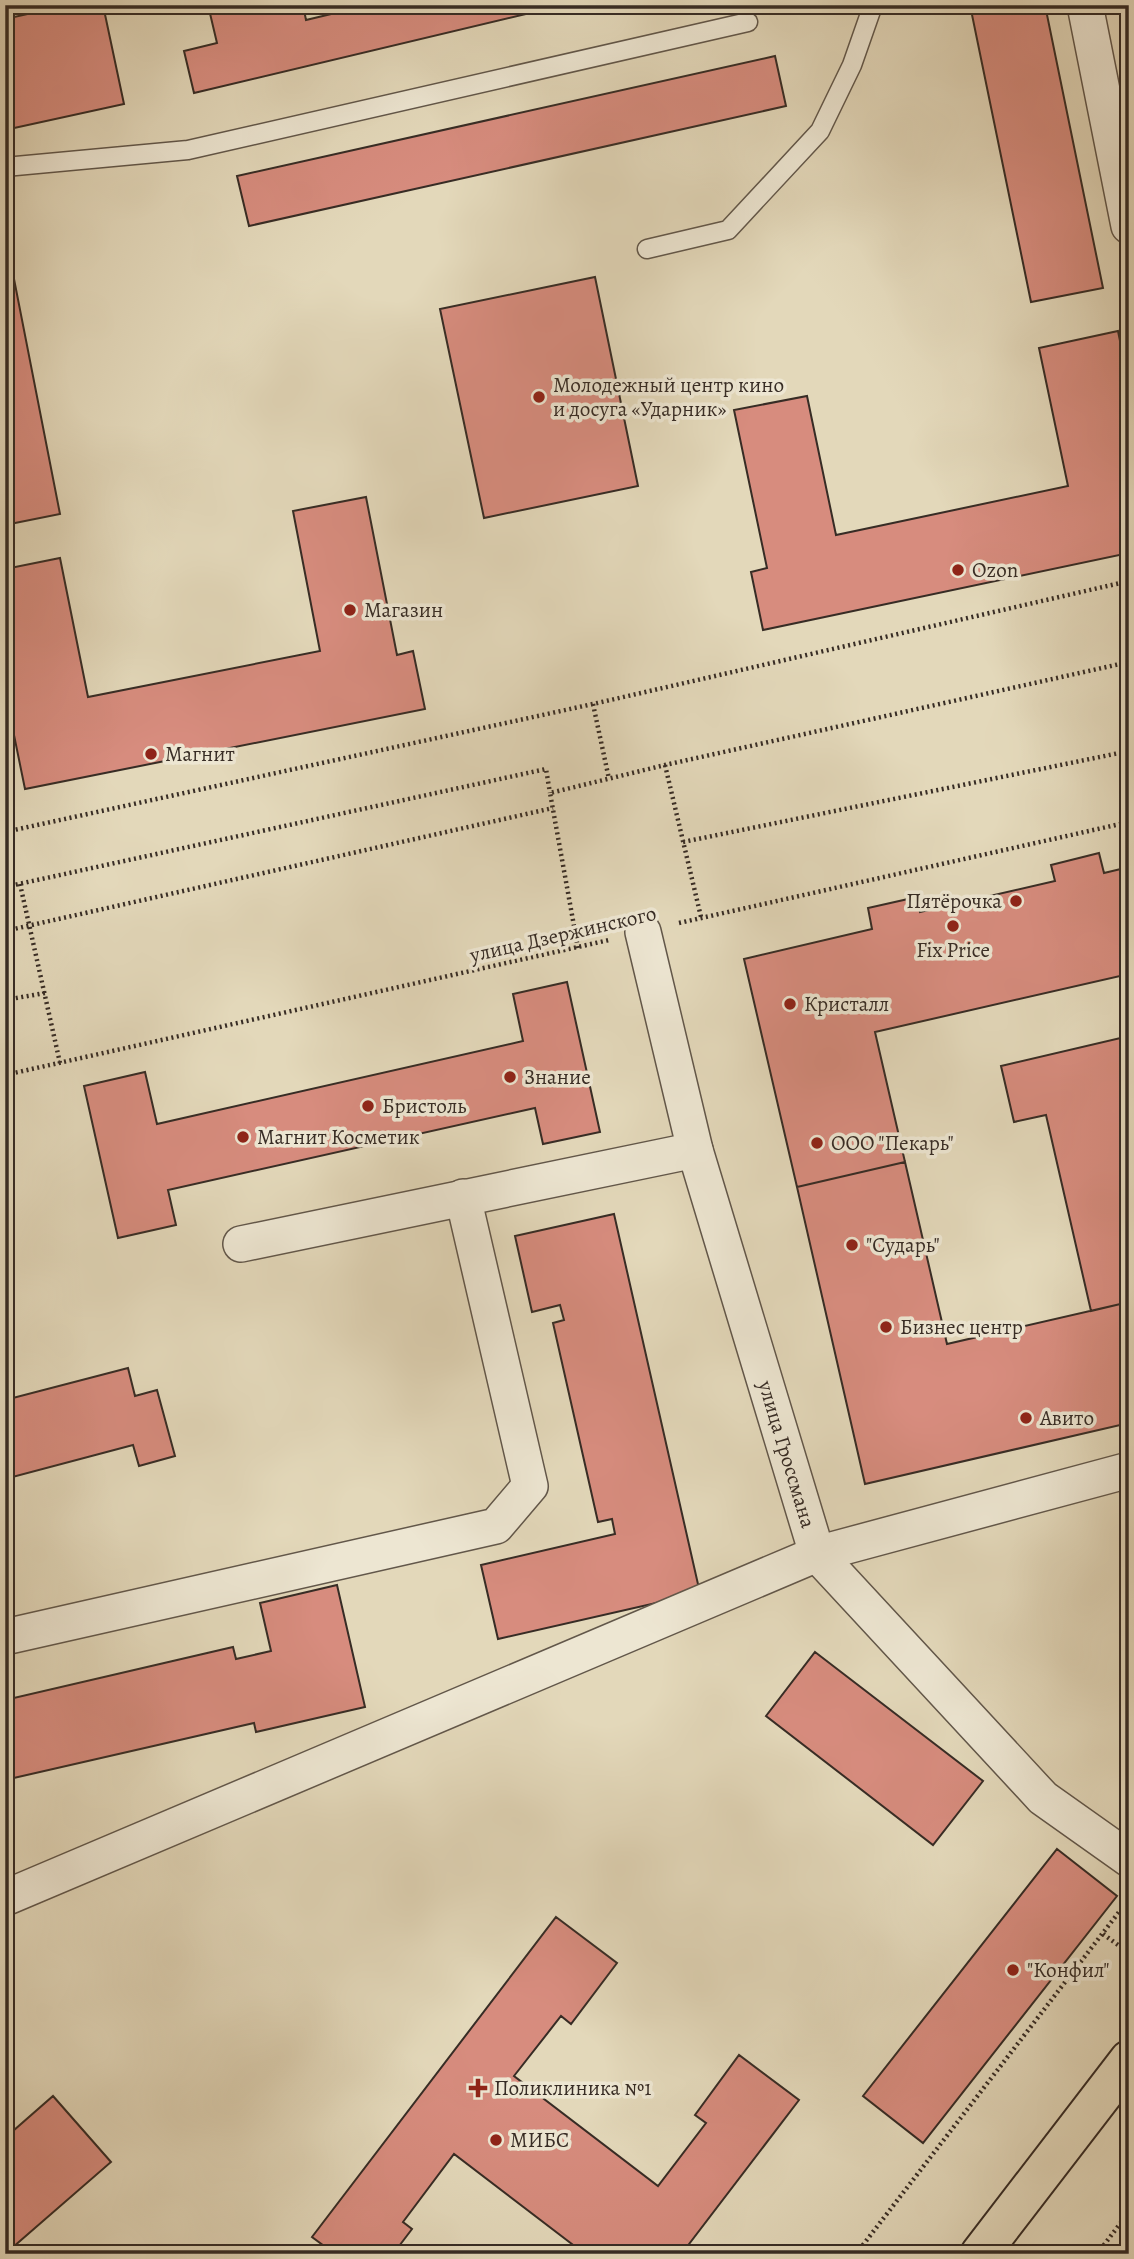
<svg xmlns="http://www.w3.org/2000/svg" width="1134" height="2259" font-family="Alegreya,serif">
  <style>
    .building { fill: #d78c7e; stroke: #372c25; stroke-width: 2 }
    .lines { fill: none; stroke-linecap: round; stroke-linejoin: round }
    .service-casing { stroke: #62574a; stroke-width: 21 }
    .minor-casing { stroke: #62574a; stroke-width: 38 }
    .primary-casing { stroke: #372c25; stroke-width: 42 }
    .path { stroke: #372c25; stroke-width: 4.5; stroke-dasharray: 2 3.5; stroke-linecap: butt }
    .service { stroke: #ede6d2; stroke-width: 18 }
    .minor { stroke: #ede6d2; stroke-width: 35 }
    .primary { stroke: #e3d8ba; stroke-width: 38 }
    .poi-dot { fill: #8f2418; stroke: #ede6d2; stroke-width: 2.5 }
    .labels { text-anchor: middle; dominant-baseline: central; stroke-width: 7; stroke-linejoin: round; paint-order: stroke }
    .poi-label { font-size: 21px; fill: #372c25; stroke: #ede6d2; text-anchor: start }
    .street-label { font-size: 21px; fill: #372c25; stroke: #ede6d2 }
  </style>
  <rect width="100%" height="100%" fill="#e3d8ba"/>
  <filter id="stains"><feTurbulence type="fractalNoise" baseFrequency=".00286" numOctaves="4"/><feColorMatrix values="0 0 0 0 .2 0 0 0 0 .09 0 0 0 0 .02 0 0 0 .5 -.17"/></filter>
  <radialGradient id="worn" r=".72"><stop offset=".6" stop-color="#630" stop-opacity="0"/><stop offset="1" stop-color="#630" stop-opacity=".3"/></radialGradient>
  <path class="building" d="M68,5H103L124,104L5,130V19Z
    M208,5H303L306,20L369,5H564L194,93L184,51L217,43Z
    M970,5H1045L1103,288L1031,302Z
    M775,56L786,106L249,226L237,176Z
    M5,233L60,514L5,525Z
    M595,277L638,486L484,518L440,309Z
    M1118,331L1129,385V553L763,630L751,572L767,568L734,410L807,396L836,535L1068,486L1039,348Z
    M366,497L397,655L413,651L425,709L25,789L5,691V569L60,558L88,697L320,651L293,511Z
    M1099,853L1104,873L1129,867V974L875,1032L905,1162L797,1187L744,959L872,929L868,908L917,897L920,912L1055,881L1051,865Z
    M567,982L600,1132L543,1144L535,1108L168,1190L176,1225L118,1238L84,1086L145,1072L157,1124L523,1041L513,994Z
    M1129,1036V1302L1091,1311L1046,1115L1014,1122L1001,1066Z
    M905,1162L947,1344L1129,1302V1423L865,1484L797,1187Z
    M614,1214L700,1593L498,1639L481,1565L615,1534L612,1519L598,1522L553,1323L564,1320L560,1305L532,1312L515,1236Z
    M128,1368L135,1396L157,1390L175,1456L139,1466L133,1445L5,1479V1400Z
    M337,1585L365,1707L256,1732L254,1723L5,1780V1700L233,1647L236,1659L271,1651L260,1603Z
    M815,1652L983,1781L933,1845L766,1716Z
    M1057,1849L1117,1896L923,2143L863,2096Z
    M556,1917L617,1963L571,2024L561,2016L514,2076L658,2186L706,2123L695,2115L739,2055L799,2100L683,2252L686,2254H585L454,2154L403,2222L412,2229L393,2254H335L312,2237Z
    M53,2096L111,2162L5,2254V2138Z"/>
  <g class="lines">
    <g class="service-casing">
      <path id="service" d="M5,167L188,150L748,22
        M647,249L728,230L820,131L852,65L873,5"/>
    </g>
    <g class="minor-casing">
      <g id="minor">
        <path d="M1085,5L1129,226"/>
        <path id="s1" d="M643,932L695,1150L817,1554L1043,1798L1129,1859"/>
        <path d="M241,1244L695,1150"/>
        <path d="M5,1637L496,1526L530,1486L463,1197"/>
        <path d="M5,1898L817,1554L1129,1470"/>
      </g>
    </g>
    <g class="primary-casing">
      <path id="primary" d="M980,2254L1129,2060"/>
    </g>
    <path class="path" d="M593,704L609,779
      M665,765L701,917
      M5,832L593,704L1129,581
      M683,842L1129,751
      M20,884L60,1063
      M5,887L546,769L550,793
      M679,923L1129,822
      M5,931L553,808
      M578,948L550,793L665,765L1129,662
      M5,1000L45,993
      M5,1075L609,940
      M1103,1934L1129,1953
      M856,2254L1129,1899
      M1097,2254L1129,2212"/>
    <use href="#service" class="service"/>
    <use href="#minor" class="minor"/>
    <use href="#primary" class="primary"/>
  </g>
  <g class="poi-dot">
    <circle cx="539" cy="397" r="7"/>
    <circle cx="958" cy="570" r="7"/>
    <circle cx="350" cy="610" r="7"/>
    <circle cx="151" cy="754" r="7"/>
    <circle cx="1016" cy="901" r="7"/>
    <circle cx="953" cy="926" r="7"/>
    <circle cx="790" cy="1004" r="7"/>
    <circle cx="510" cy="1077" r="7"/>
    <circle cx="368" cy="1106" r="7"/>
    <circle cx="243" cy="1137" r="7"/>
    <circle cx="817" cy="1143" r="7"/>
    <circle cx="852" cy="1245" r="7"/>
    <circle cx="886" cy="1327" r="7"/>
    <circle cx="1026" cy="1418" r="7"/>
    <circle cx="1013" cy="1970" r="7"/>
    <path d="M474.5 2077.5h7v7h7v7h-7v7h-7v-7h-7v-7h7z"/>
    <circle cx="496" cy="2140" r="7"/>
  </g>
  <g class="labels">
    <g class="poi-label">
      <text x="553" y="385">Молодежный центр кино<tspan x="553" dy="24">и досуга «Ударник»</tspan></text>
      <text x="972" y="570">Ozon</text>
      <text x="364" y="610">Магазин</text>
      <text x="165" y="754">Магнит</text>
      <text x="1002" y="901" text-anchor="end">Пятёрочка</text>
      <text x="953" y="950" text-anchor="middle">Fix Price</text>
      <text x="804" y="1004">Кристалл</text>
      <text x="524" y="1077">Знание</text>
      <text x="382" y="1106">Бристоль</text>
      <text x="257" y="1137">Магнит Косметик</text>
      <text x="831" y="1143">ООО "Пекарь"</text>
      <text x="866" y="1245">"Сударь"</text>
      <text x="900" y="1327">Бизнес центр</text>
      <text x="1040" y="1418">Авито</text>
      <text x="1027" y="1970">"Конфил"</text>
      <text x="494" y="2088">Поликлиника №1</text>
      <text x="510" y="2140">МИБС</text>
    </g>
    <g class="street-label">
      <text transform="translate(563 934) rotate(-13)">улица Дзержинского</text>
      <text stroke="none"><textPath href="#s1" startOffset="542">улица Гроссмана</textPath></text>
    </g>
  </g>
  <rect width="1134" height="2259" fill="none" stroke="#e3d8ba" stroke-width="28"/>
  <rect x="7" y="7" width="1120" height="2245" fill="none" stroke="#372c25" stroke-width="3.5"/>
  <rect x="14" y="14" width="1106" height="2231" fill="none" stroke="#372c25" stroke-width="2"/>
  <rect width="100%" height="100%" filter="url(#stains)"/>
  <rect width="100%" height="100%" fill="url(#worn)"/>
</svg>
